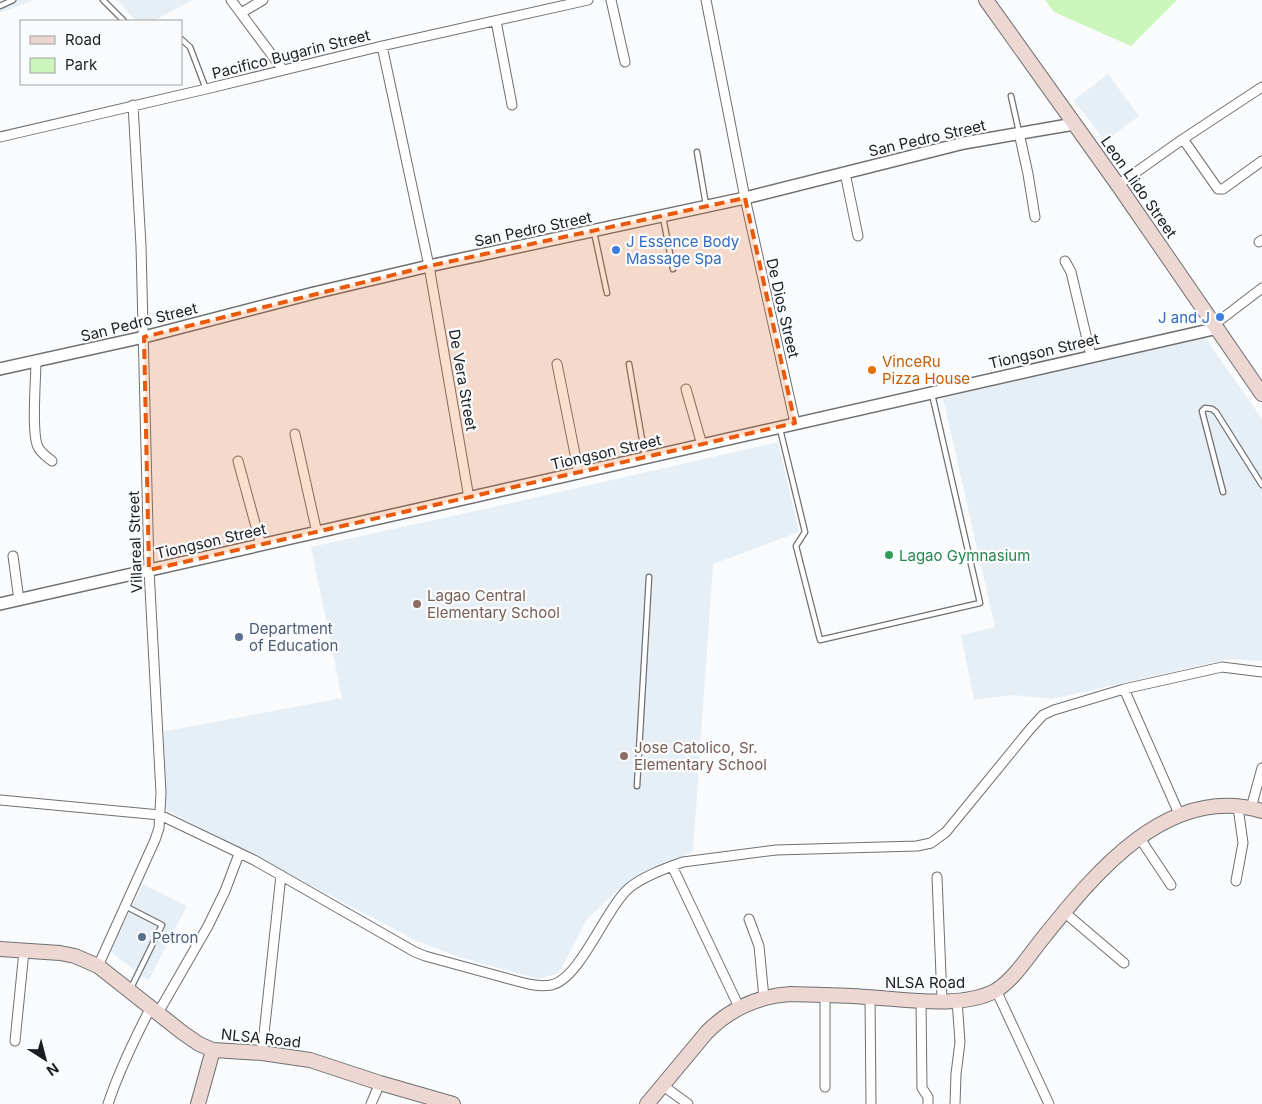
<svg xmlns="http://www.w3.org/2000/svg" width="1262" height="1104" font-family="Inter,sans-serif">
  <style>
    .built { fill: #e7eff6 }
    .green { fill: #ccf5bb }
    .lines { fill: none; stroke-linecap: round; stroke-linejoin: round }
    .service-casing { stroke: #6f7072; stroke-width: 7 }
    .minor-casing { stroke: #6f7072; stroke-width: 11 }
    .tertiary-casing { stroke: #6f7072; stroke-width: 14 }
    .secondary-casing { stroke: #6f7072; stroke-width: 16 }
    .service { stroke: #fff; stroke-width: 4.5 }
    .minor { stroke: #fff; stroke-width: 9 }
    .tertiary { stroke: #fff; stroke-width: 11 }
    .secondary { stroke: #ecd7d2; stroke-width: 14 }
    .marked { fill: #e8590c; fill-opacity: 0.2; stroke: #e8590c; stroke-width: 4; stroke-dasharray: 10 6; stroke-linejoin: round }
    .shop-dot { fill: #3f7fe0; stroke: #f9fbfd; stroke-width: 2 }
    .food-dot { fill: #e8710a; stroke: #f9fbfd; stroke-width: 2 }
    .leisure-dot { fill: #2e9e5b; stroke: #f9fbfd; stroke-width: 2 }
    .education-dot { fill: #8d6e63; stroke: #f9fbfd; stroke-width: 2 }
    .service-dot { fill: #5c6f8a; stroke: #f9fbfd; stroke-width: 2 }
    .labels { text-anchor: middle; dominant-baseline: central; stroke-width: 4.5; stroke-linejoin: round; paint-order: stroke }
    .street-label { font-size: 15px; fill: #1c1d1e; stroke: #f9fbfd }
    .shop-label { font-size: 15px; fill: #366cbe; stroke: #f9fbfd; text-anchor: start }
    .food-label { font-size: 15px; fill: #c56008; stroke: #f9fbfd; text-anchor: start }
    .leisure-label { font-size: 15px; fill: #27864d; stroke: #f9fbfd; text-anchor: start }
    .education-label { font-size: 15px; fill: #785e54; stroke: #f9fbfd; text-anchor: start }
    .service-label { font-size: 15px; fill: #4e5e75; stroke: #f9fbfd; text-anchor: start }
  </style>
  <rect width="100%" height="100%" fill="#f9fbfd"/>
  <path class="built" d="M0,0H34L0,13Z
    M117,0H193L153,21H136Z
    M1108,74L1139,116L1105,141L1074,100Z
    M1204,336L1262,419V661L1228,659L1052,699L1013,695L974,700L961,635L995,627L943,398Z
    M778,442L799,532L713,564L693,851L619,889L586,920L559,973L539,979L459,957L417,941L165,809L161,732L342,698L311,547L489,508Z
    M143,884L187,906L148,981L110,951Z"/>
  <path class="green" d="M1045,0H1177L1131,46L1054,12Z"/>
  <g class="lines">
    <g class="service-casing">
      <path id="service" d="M103,0L124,21
        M0,6L13,0
        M181,39L190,47L206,89
        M1011,96L1019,132
        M697,152L706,205
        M663,217L673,269
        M594,232L607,293
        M629,364L645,457
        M780,429L805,532L796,546L820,640L980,603L932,394
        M1223,492L1202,411L1205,408L1212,409L1216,412L1262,485
        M637,786L649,577
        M125,906L162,925L130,990"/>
    </g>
    <g class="minor-casing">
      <path id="minor" d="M231,0L283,70
        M611,0L625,62
        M706,0L745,198L795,423
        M241,13L263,0
        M496,21L512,105
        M382,46L429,266L469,498
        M1019,133L1028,174L1035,217
        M0,137L206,89L382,46L588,0
        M1183,139L1218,189H1223L1262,161
        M845,173L858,236
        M1118,185L1183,139L1262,87
        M1259,242L1262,240
        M1065,261L1071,272L1091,356
        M1215,324L1262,288
        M36,361C36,380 31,433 38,447C41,453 47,457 52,461
        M557,364L579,474
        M686,389L702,445
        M295,434L317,533
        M238,461L261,545
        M13,556L19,600
        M1124,689L1180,816
        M0,800L160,815L254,860L415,952L425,956C450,963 476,970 502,977C517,981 536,988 551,985C579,980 605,911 626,891C638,878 666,868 683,862L776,850L917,846L931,843L946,832L1031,728L1043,715L1054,710L1124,689L1222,667L1262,672
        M1251,808L1262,768
        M1139,837L1171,885
        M672,866L739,1007
        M937,877L942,1000
        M1236,881L1243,843L1238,807
        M1064,912L1124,963
        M749,919L759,946L764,998
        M98,966L155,840L159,828L161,793L149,570L141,246L133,105
        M996,990L1049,1104
        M870,997L871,1104
        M921,1000L922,1088L928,1097V1104
        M158,1013L208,926L225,891L239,854
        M15,1041L24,951
        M262,1053L281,875
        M662,1085L688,1104
        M825,1087V995
        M108,1104C119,1070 135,1038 151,1007
        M371,1104L380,1083
        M955,1104L956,1074L960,1042L957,1000"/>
    </g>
    <g class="tertiary-casing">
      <path id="tertiary" d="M0,369L144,337L314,293L429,266L745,198L964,143L1074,124
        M0,604L1218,328"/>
    </g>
    <g class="secondary-casing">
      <path id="secondary" d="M986,0L1118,185L1262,394
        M0,949L60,953L75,956L98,966L183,1033L199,1044L213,1050L262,1053L310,1060L380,1083L453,1104
        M198,1104L213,1050
        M647,1104L707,1032C731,1008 758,996 791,994C817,995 842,995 867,997C905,999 960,1009 995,991C1013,981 1030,954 1043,938C1095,873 1168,783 1262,811"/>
    </g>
    <use href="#service" class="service"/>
    <use href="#minor" class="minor"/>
    <use href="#tertiary" class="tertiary"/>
    <use href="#secondary" class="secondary"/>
  </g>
  <path class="marked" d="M745,198L795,423L149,570L144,337L429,266Z"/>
  <g class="shop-dot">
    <circle cx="616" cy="250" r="5"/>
    <circle cx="1220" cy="317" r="5"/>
  </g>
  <circle class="food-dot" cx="872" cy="370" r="5"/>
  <circle class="leisure-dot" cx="889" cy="555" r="5"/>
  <g class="education-dot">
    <circle cx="417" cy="604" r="5"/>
    <circle cx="624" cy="756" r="5"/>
  </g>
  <g class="service-dot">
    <circle cx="239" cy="637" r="5"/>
    <circle cx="142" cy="937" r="5"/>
  </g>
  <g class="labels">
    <g class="street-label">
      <text transform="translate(291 54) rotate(-14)">Pacifico Bugarin Street</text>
      <text transform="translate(927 138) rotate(-13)">San Pedro Street</text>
      <text transform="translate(1139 187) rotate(55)">Leon Llido Street</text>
      <text transform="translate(533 229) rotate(-12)">San Pedro Street</text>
      <text transform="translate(783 308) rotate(77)">De Dios Street</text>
      <text transform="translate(139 322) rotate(-14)">San Pedro Street</text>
      <text transform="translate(1044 351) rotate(-13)">Tiongson Street</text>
      <text transform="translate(463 380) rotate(80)">De Vera Street</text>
      <text transform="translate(606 452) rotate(-13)">Tiongson Street</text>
      <text transform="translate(211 541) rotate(-13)">Tiongson Street</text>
      <text transform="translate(135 542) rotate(-92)">Villareal Street</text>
      <text x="925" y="982">NLSA Road</text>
      <text transform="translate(261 1038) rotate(6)">NLSA Road</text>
    </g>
    <g class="shop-label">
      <text x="626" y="241">J Essence Body<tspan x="626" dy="17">Massage Spa</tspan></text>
      <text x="1210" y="317" text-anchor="end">J and J</text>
    </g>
    <g class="food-label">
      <text x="882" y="361">VinceRu<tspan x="882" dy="17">Pizza House</tspan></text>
    </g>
    <g class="leisure-label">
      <text x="899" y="555">Lagao Gymnasium</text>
    </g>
    <g class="education-label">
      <text x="427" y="595">Lagao Central<tspan x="427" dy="17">Elementary School</tspan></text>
      <text x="634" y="747">Jose Catolico, Sr.<tspan x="634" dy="17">Elementary School</tspan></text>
    </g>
    <g class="service-label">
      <text x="249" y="628">Department<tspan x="249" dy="17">of Education</tspan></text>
      <text x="152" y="937">Petron</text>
    </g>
  </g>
  <rect x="20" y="20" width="162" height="65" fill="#f9fbfd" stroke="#a1a2a4"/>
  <rect x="30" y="36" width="25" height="8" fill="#ecd7d2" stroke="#a1a2a4"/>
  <text x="65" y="45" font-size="15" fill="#1c1d1e">Road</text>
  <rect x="30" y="58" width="25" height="15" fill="#ccf5bb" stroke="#a1a2a4"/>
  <text x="65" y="70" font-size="15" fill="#1c1d1e">Park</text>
  <g transform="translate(45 1059) rotate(144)" stroke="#f9fbfd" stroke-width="4" paint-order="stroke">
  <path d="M0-4L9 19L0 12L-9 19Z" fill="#1c1d1e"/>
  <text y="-8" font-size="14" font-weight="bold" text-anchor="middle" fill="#1c1d1e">N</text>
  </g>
</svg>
